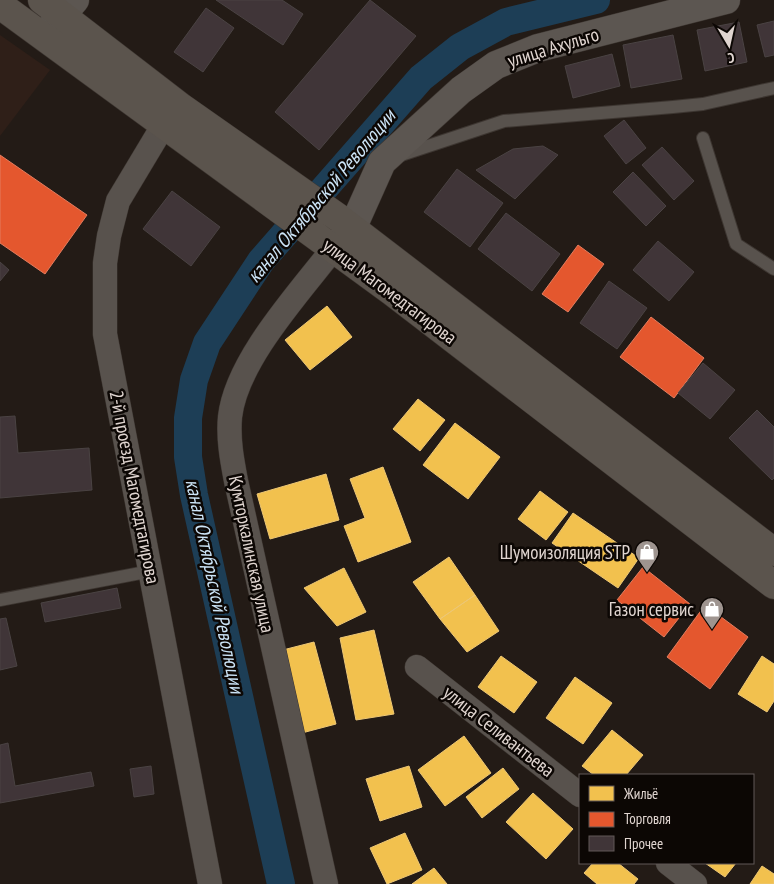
<svg xmlns="http://www.w3.org/2000/svg" width="774" height="884" font-family="'PT Sans Narrow',sans-serif">
  <style>
    .education { fill: #2f1f18 }
    .homes { fill: #f2c14e; stroke: #edc775 }
    .shops { fill: #e4572e; stroke: #e37d5f }
    .lines { fill: none; stroke-linecap: round; stroke-linejoin: round }
    .canal { stroke: #1d3e56; stroke-width: 28 }
    .building { fill: #403538; stroke: #4a4343 }
    .lane-casing { stroke: #3d3631; stroke-width: 14 }
    .street-casing { stroke: #3d3631; stroke-width: 25 }
    .secondary-casing { stroke: #3d3631; stroke-width: 29 }
    .primary-casing { stroke: #3d3631; stroke-width: 29 }
    .lane { stroke: #58524d; stroke-width: 12 }
    .street { stroke: #58524d; stroke-width: 24 }
    .secondary { stroke: #5c5651; stroke-width: 28 }
    .primary { stroke: #5b544d; stroke-width: 28 }
    .labels { text-anchor: middle; dominant-baseline: central; stroke-width: 5; stroke-linejoin: round; paint-order: stroke }
    .street-label { font-size: 19px; fill: #e0d5d0; stroke: #0c0704 }
    .poi-label { font-size: 19px; fill: #e0d5d0; stroke: #0c0704; text-anchor: end }
    .water-label { font-size: 20px; font-style: italic; fill: #cce4f7; stroke: #0c0704 }
  </style>
  <rect width="100%" height="100%" fill="#231b16"/>
  <path class="education" d="M0,35L50,70L0,136Z"/>
  <path class="homes" d="M327,306L352,337L310,370L285,340Z
    M418,399L445,420L420,451L393,429Z
    M455,423L500,457L468,499L423,465Z
    M383,467L411,542L358,562L344,526L365,518L350,479Z
    M326,474L339,520L270,539L257,494Z
    M540,491L568,512L546,540L518,519Z
    M573,513L639,558L618,588L552,543Z
    M449,557L475,595L440,619L413,582Z
    M344,568L366,612L337,626L304,588Z
    M475,595L499,631L467,652L440,619Z
    M374,630L394,714L356,720L340,638Z
    M314,642L336,724L298,734L275,652Z
    M501,656L537,682L514,713L478,687Z
    M762,656L774,664V701L767,712L738,694Z
    M575,677L612,703L583,744L546,718Z
    M612,730L643,755L626,775H594L582,766Z
    M464,736L491,773L445,806L418,770Z
    M409,766L422,807L380,821L366,779Z
    M503,768L519,789L482,818L466,797Z
    M533,793L573,829L546,859L506,822Z
    M405,833L422,870L387,884L370,848Z
    M593,863H618L638,879L634,884H597L584,873Z
    M705,863H736L725,877Z
    M762,866L774,874V884H750Z
    M434,868L447,884H412Z"/>
  <path class="shops" d="M0,155L87,215L45,274L0,243Z
    M578,245L604,264L568,312L542,294Z
    M651,317L704,358L674,398L620,357Z
    M643,567L690,604L664,637L617,600Z
    M705,605L748,637L710,689L667,657Z"/>
  <g class="lines">
    <path class="canal" d="M281,884L194,495L188,457V418L194,380L207,343L261,261L421,78L460,47L506,22L596,0"/>
  </g>
  <path class="building" d="M216,0H282L303,14L283,45Z
    M370,0L416,36L319,150L275,112Z
    M206,8L234,28L203,72L174,52Z
    M774,21V55L765,57L757,25Z
    M739,22L747,62L705,71L697,30Z
    M673,35L682,79L631,88L623,45Z
    M612,54L620,86L573,98L565,66Z
    M624,120L646,148L626,164L604,136Z
    M543,146L558,155L515,199L476,170L513,149Z
    M662,147L694,181L674,200L642,165Z
    M457,169L503,203L470,247L424,212Z
    M633,172L666,206L646,226L613,192Z
    M172,191L220,227L191,266L143,229Z
    M506,213L560,254L532,291L478,249Z
    M658,241L694,272L669,301L633,270Z
    M0,262L9,270L0,281Z
    M609,281L647,308L617,349L580,323Z
    M703,363L735,390L710,419L678,393Z
    M757,410L774,427V478L772,480L729,438Z
    M15,416L18,453L89,448L92,490L0,498V417Z
    M117,588L121,608L45,622L41,603Z
    M6,618L17,666L0,670V619Z
    M8,743L15,786L91,772L94,786L0,803V745Z
    M151,766L154,794L134,797L130,769Z"/>
  <g class="lines">
    <g class="lane-casing">
      <path id="lane" d="M703,138L736,244L774,269
        M398,156L504,121L673,107L703,104L774,88
        M0,600L151,571"/>
    </g>
    <g class="street-casing">
      <path id="street" d="M176,112L163,126L118,201L109,236L105,263V334L210,884
        M417,667L580,795
        M668,863L695,884
        M326,884L236,481C232,460 228,439 230,417C236,361 299,293 333,249"/>
    </g>
    <g class="secondary-casing">
      <path id="secondary" d="M47,32L75,0
        M336,245L352,229L382,162L461,90L496,65L538,48L726,0"/>
    </g>
    <g class="primary-casing">
      <path id="primary" d="M42,0L181,107L339,218L774,552
        M0,5L391,291L774,585"/>
    </g>
    <use href="#lane" class="lane"/>
    <use href="#street" class="street"/>
    <use href="#secondary" class="secondary"/>
    <use href="#primary" class="primary"/>
  </g>
  <defs>
    <g id="shop-pin" transform="scale(1.25)"><path d="M0 17L-7.5 6A9.5 9.5 0 1 1 7.5 6Z" fill="#9e948f" stroke="#0c0704"/><path d="M-5-2.5h2.3a2.7 3.5 0 0 1 5.4 0H5L5.5 6h-11ZM-1.5-2.5h3a1.5 2.3 0 0 0-3 0Z" fill="#fff"/></g>
  </defs>
  <g fill-rule="evenodd">
    <use href="#shop-pin" x="647" y="552"/>
    <use href="#shop-pin" x="712" y="609"/>
  </g>
  <g class="labels">
    <g class="street-label">
      <text transform="translate(553 47) rotate(-17)">улица Ахульго</text>
      <text transform="translate(390 291) rotate(37)">улица Магомедтагирова</text>
      <text transform="translate(135 487) rotate(79)">2-й проезд Магомедтагирова</text>
      <text transform="translate(252 554) rotate(78)">Кумторкалинская улица</text>
      <text transform="translate(499 731) rotate(38)">улица Селивантьева</text>
    </g>
    <g class="poi-label">
      <text x="630" y="552">Шумоизоляция STP</text>
      <text x="694" y="609">Газон сервис</text>
    </g>
    <g class="water-label">
      <text transform="translate(321 196) rotate(-50)">канал Октябрьской Революции</text>
      <text transform="translate(215 586) rotate(78)">канал Октябрьской Революции</text>
    </g>
  </g>
  <rect x="579" y="774" width="175" height="90" fill="#0c0704" stroke="#615956"/>
  <rect x="589" y="786" width="25" height="15" fill="#f2c14e" stroke="#615956"/>
  <text x="624" y="799" font-size="15" fill="#e0d5d0">Жильё</text>
  <rect x="589" y="812" width="25" height="15" fill="#e4572e" stroke="#615956"/>
  <text x="624" y="824" font-size="15" fill="#e0d5d0">Торговля</text>
  <rect x="589" y="836" width="25" height="15" fill="#403538" stroke="#615956"/>
  <text x="624" y="849" font-size="15" fill="#e0d5d0">Прочее</text>
  <g transform="translate(729 45) rotate(171)" stroke="#0c0704" stroke-width="4" paint-order="stroke">
  <path d="M0-4L9 19L0 12L-9 19Z" fill="#e0d5d0"/>
  <text y="-8" font-size="14" font-weight="bold" text-anchor="middle" fill="#e0d5d0">С</text>
  </g>
</svg>
